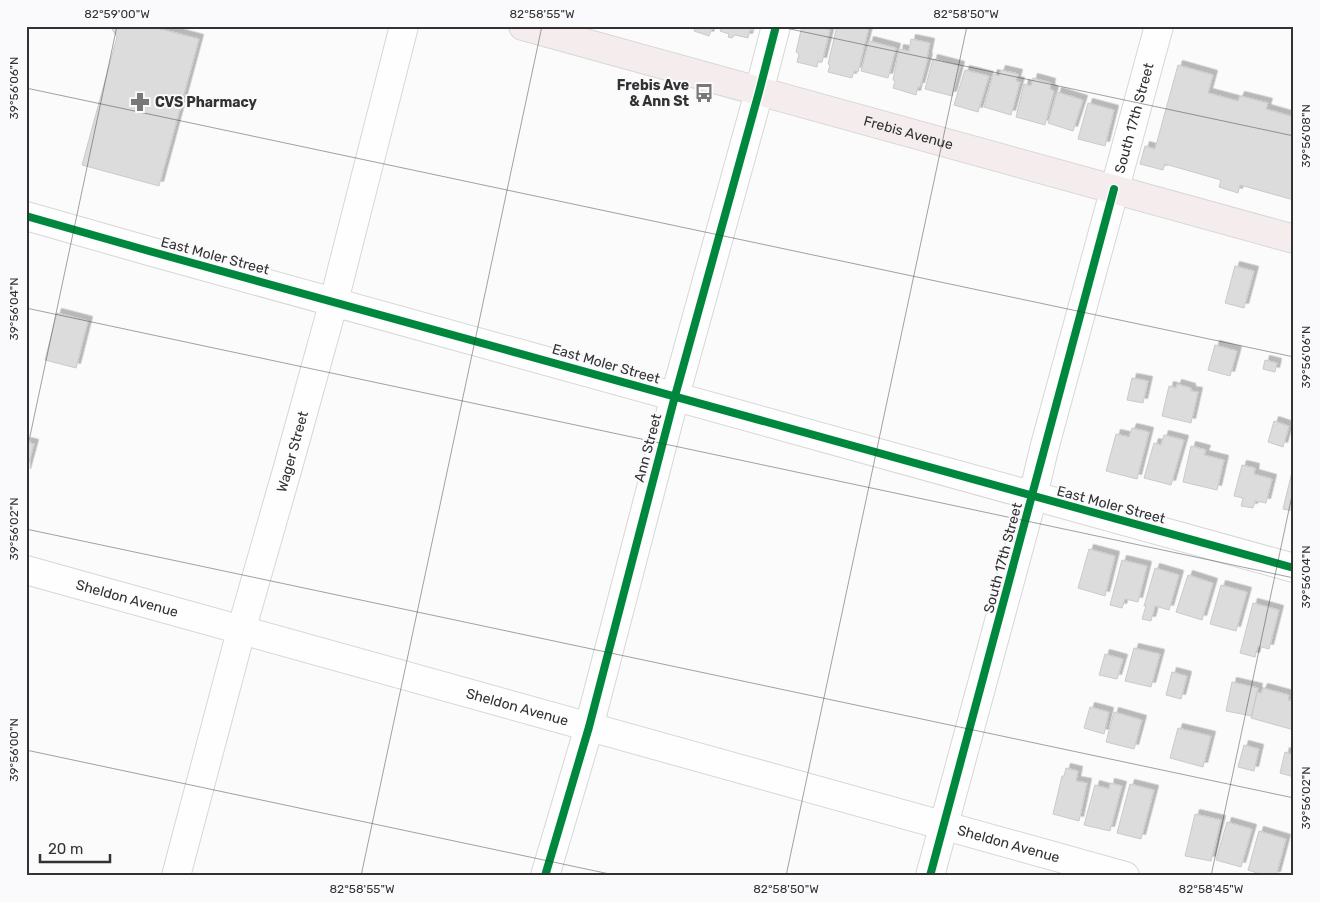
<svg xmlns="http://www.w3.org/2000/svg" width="1320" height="902" font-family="Rubik,sans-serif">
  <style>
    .building { fill: #dcdcdc; stroke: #cbcacb; filter: url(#shadow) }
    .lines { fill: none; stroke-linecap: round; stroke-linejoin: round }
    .minor-casing { stroke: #d7d7d7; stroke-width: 30 }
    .major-casing { stroke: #d8d8d9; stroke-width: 30 }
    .minor { stroke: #fefefe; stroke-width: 28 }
    .major { stroke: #f5eded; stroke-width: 28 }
    .cycleway-casing { stroke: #fafafc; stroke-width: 11 }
    .cycleway { stroke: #00873e; stroke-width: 8 }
    .ticks { fill: none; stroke: #323233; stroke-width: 1; stroke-opacity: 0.45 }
    .labels { text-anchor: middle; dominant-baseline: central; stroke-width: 4; stroke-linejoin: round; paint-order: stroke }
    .poi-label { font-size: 14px; font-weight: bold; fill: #323233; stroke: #fafafc; text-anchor: end }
    .street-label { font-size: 14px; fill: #323233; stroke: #fafafc }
    .neatline { fill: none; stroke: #323233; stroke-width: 2 }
    .ticks-label { font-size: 12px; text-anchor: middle; fill: #323233 }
  </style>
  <defs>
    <filter id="shadow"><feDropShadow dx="4.5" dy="-4.5" stdDeviation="0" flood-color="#0004"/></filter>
  </defs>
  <rect width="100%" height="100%" fill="#fbfbfb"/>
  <path class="building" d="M110,26H149L199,39L159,186L82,165L117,37Z
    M696,26H713L709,36L694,31Z
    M721,26H755L753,30H750L748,38L735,35L732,38L728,37L729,34L720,31Z
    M802,26H815L830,30L822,62L818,61L817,67L797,62L799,54L796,52Z
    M837,26L869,27L858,72L854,71L852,78L828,72L830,65L828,64Z
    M911,39L930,43L927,57L928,58L920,87H918L916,95L893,88L895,81L893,80L899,49L909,51Z
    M869,41L896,48L888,78L861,71Z
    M933,59L960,66L952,96L925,89Z
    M1178,65L1213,75L1208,93L1238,101L1240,96L1268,103L1266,109L1294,117V200L1240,185L1238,193L1219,187L1221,180L1165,164L1163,170L1140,164L1145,146L1155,149Z
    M965,70L989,76L978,112L954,105Z
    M1001,70L1018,74L1016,81L1020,82L1011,115L984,107L993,74L999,76Z
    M1033,78L1051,83L1050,89L1054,91L1045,125L1016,117L1024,84L1031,86Z
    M1057,92L1083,100L1073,131L1048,123Z
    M1088,103L1114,110L1105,146L1078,139Z
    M1235,266L1254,271L1244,308L1225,303Z
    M57,313L88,321L76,368L45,360Z
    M1215,345L1237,351L1230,376L1208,370Z
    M1265,360L1277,363L1275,372L1263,369Z
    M1132,378L1148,381L1143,403L1127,400Z
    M1177,384L1191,388V391L1198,392L1191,423L1162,416L1169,386L1176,388Z
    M1274,421L1289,426L1283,447L1268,442Z
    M1132,428L1149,432L1137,479L1106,471L1116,434L1129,437Z
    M1164,435L1184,440L1171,485L1144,478L1154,443L1161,445Z
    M26,442L34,444L26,473Z
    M1191,446L1206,450L1204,455L1224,460L1217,490L1183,482Z
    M1242,465L1255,468L1254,474L1272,479L1266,503L1255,501L1253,508L1241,506L1243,498L1234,496Z
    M1292,472L1294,473V511L1283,509Z
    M1089,549L1115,556L1105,596L1078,588Z
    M1122,560L1147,566L1138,602L1125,599L1122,608L1110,605Z
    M1155,568L1179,575L1169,610L1155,606L1151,621L1142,619L1146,606H1144Z
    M1188,575L1213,583L1202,620L1176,612Z
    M1221,585L1247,592L1236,631L1210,624Z
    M1253,603L1279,610L1269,649L1258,646L1255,657L1240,653Z
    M1134,648L1160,654L1151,687L1125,681Z
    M1105,654L1123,659L1117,679L1099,675Z
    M1172,672L1187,676L1181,699L1166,695Z
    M1232,682L1258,688L1252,716L1226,711Z
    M1263,688L1289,695L1288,700L1294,701V730L1251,718L1257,692L1261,693Z
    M1090,707L1109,712L1104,734L1084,728Z
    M1114,712L1142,720L1134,749L1106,742Z
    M1178,728L1211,736L1203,767L1170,758Z
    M1244,745L1259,749L1254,771L1238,767Z
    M1285,752L1294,755V777L1280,773Z
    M1066,768L1078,771L1076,781L1087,783L1079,821L1053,814L1062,776H1064Z
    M1110,783L1122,786L1110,831L1084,825L1095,785L1109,789Z
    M1130,784L1154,790L1141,839L1117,833Z
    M1195,814L1221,820L1211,861L1185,856Z
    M1227,822L1252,829L1241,867L1216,860Z
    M1259,831L1286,839L1276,876H1266L1248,870Z"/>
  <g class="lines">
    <g class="minor-casing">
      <g id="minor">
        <path d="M26,216L149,251L1294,568"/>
        <path id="s1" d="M26,570L1125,876"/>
        <path id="s2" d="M176,876L241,631L288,467L334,301L404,26"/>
        <path d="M545,876L589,727L675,396L759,92L776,26"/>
        <path id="s3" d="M930,876L1033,496L1044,449L1159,26"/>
      </g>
    </g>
    <g class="major-casing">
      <g id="major">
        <path id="s4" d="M523,26L1294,239"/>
      </g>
    </g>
    <use href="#minor" class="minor"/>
    <use href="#major" class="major"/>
    <g class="cycleway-casing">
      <path id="cycleway" d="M26,216L149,251L1294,568
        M545,876L589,727L675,396L759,92L776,26
        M930,876L1114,189"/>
    </g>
    <use href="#cycleway" class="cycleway"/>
  </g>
  <path class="ticks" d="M776,26L1294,136M26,88L1294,357M26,308L1294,578M26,455L117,26M26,529L1294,798M26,750L619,876M361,876L542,26M786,876L967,26M1211,876L1294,486"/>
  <defs>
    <g id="bus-bare" transform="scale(1.5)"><path d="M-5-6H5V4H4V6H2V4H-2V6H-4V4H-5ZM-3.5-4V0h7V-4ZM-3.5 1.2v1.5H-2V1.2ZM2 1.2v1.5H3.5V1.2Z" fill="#787879" stroke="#fafafc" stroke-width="2.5" paint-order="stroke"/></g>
    <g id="pharmacy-bare" transform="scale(1.5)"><path d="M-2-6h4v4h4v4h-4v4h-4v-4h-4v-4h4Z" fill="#787879" stroke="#fafafc" stroke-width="2.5" paint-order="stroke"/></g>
  </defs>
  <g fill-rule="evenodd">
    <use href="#bus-bare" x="704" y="93"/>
    <use href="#pharmacy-bare" x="140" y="102"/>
  </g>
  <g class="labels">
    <g class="poi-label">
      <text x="689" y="85">Frebis Ave<tspan x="689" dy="16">&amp; Ann St</tspan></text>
      <text x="155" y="102" text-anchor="start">CVS Pharmacy</text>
    </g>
    <g class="street-label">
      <text stroke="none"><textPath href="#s3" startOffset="785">South 17th Street</textPath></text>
      <text stroke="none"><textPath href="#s4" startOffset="400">Frebis Avenue</textPath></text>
      <text transform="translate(215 256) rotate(15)">East Moler Street</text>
      <text transform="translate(606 364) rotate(16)">East Moler Street</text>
      <text transform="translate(648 448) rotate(-75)">Ann Street</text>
      <text stroke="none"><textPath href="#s2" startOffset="440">Wager Street</textPath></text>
      <text transform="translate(1111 505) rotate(15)">East Moler Street</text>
      <text transform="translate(1003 558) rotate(-75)">South 17th Street</text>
      <text stroke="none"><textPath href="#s1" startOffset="105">Sheldon Avenue</textPath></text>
      <text stroke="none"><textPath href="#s1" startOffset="510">Sheldon Avenue</textPath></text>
      <text stroke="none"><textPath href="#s1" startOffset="1020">Sheldon Avenue</textPath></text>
    </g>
  </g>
  <rect width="1320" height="902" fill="none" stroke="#fafafc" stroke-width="55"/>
  <path d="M40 854v8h70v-8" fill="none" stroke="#323233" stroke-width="2.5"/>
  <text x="48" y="854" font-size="15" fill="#323233" stroke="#fafafc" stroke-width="4" paint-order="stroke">20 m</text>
  <rect x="28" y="28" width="1264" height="846" class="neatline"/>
  <g class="ticks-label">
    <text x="117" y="18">82°59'00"W</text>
    <text x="542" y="18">82°58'55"W</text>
    <text x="966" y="18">82°58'50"W</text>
    <text transform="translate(14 88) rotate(-90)" y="4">39°56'06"N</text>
    <text transform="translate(1306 136) rotate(-90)" y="4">39°56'08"N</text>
    <text transform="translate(14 309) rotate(-90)" y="4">39°56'04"N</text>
    <text transform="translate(1306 357) rotate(-90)" y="4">39°56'06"N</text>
    <text transform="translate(14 529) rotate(-90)" y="4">39°56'02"N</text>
    <text transform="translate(1306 577) rotate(-90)" y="4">39°56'04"N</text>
    <text transform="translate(14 750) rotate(-90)" y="4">39°56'00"N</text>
    <text transform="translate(1306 798) rotate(-90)" y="4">39°56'02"N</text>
    <text x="362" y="893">82°58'55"W</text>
    <text x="786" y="893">82°58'50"W</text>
    <text x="1211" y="893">82°58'45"W</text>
  </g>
</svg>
